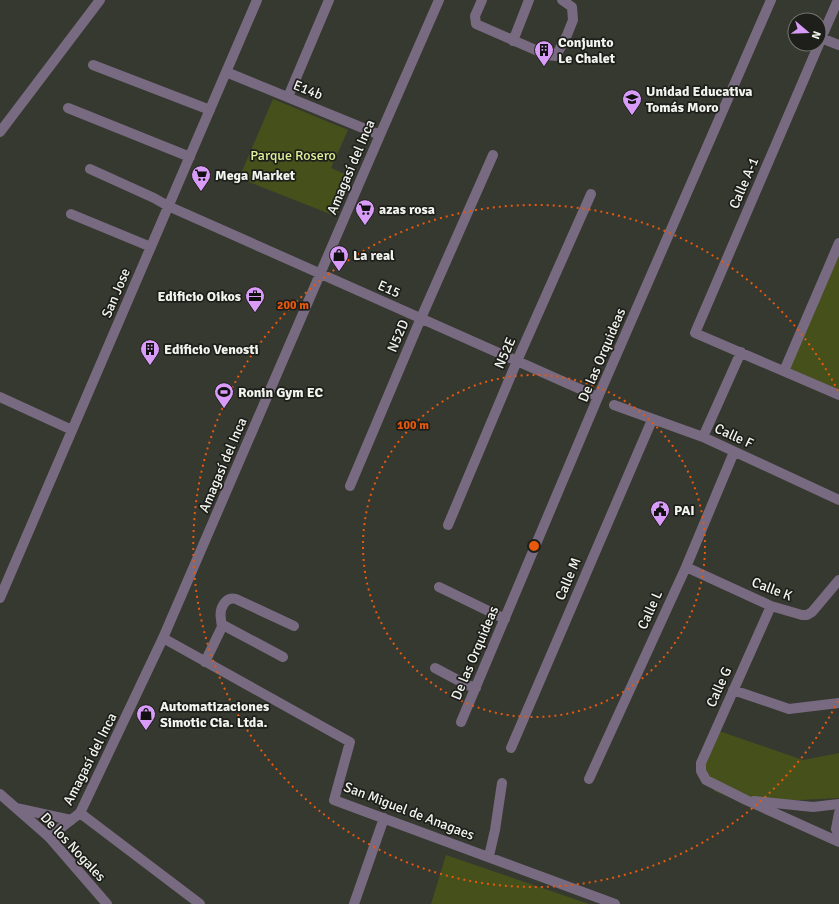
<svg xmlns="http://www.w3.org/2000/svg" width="839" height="904" font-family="Signika,sans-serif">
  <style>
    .green { fill: #45501b }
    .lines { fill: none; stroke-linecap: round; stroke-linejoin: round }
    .minor { stroke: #786a80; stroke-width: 10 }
    .tertiary { stroke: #786a80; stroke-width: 10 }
    .ring { fill: none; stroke: #e8590c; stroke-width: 2; stroke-dasharray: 2 4 }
    .labels { text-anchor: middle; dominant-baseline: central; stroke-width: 3.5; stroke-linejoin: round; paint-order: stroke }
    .poi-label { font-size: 14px; font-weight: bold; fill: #f2f4ee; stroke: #1e1f1b; text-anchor: start }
    .street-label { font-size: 14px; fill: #f2f4ee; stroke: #1e1f1b }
    .park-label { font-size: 14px; fill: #dbf098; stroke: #1e1f1b }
    .centre { fill: #e8590c; stroke: #1e1f1b; stroke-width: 2 }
    .ring-label { font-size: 12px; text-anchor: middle; font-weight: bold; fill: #e8590c; stroke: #1e1f1b; stroke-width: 3.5; stroke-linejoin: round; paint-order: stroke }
  </style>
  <rect width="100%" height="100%" fill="#363930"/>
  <path class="green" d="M273,99L348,130L331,168L352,177L335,216L239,178Z
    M839,243V395L784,371Z
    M716,730L803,760L839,753V798L744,803L714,791L702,764Z
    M446,855L589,904H431Z"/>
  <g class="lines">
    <path class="minor" d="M482,0L475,16L476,24L547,55L556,56L567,35L573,20L572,7L562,0
      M821,38L839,45
      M513,41L529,0
      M819,43L838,0
      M819,44L695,333L839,395
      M93,65L210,110
      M226,72L380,135
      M288,97L329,0
      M68,108L190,157
      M0,132L100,0
      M90,169L154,198L168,206L598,397
      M71,214L151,247
      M784,371L839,243
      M0,397L72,430
      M614,405L703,437L839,500
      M703,437L741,352
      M350,486L421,318L493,155
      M448,525L517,361L591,194
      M686,567L771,606L802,615H807L812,612L839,580
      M439,587L505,619
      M0,598L257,0
      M771,606L701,763V771L706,780L746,800L839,842
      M223,625L283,657
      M163,638L350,742L334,800L615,904
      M205,662L221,629C223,625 221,624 221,619C219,609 225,596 236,599L294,626
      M435,668L467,685L476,688
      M733,690L789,709L839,703
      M461,722L598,397L771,0
      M511,748L652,420
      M589,779L686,567L734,452
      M754,801L813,807L839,804
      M80,813L200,904
      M839,813L836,829L839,837
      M49,837L80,813L163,638L380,135L439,0
      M489,856L495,830L502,783
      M354,904L384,818"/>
    <path class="tertiary" d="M0,794L49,837L107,904
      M16,808L71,820"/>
  </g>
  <g class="ring">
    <circle cx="534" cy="546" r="171"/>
    <path d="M838 701A341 341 0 1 1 838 391"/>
  </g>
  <defs>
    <g id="building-pin" transform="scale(1)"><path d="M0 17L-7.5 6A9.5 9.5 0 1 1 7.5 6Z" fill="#d89bf8" stroke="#1e1f1b"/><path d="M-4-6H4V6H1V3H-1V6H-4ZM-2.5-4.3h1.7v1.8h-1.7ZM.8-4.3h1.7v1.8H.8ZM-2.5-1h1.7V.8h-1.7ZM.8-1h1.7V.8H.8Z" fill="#111"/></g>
    <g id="school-pin" transform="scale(1)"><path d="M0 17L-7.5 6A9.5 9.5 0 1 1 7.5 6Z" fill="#d89bf8" stroke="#1e1f1b"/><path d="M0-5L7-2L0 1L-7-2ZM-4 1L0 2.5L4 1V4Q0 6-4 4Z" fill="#111"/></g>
    <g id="supermarket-pin" transform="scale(1)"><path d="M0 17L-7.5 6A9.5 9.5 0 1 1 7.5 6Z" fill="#d89bf8" stroke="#1e1f1b"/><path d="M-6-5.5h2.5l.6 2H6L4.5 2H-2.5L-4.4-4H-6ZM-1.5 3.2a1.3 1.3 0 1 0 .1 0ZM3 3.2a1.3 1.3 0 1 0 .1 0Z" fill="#111"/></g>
    <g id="shop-pin" transform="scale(1)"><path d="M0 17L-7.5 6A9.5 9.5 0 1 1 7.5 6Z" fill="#d89bf8" stroke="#1e1f1b"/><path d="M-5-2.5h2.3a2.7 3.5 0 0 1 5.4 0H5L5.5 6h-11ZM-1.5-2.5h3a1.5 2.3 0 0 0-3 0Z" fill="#111"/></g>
    <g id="office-pin" transform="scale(1)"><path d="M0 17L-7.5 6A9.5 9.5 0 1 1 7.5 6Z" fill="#d89bf8" stroke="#1e1f1b"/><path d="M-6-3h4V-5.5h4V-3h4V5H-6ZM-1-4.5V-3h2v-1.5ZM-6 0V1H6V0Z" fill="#111"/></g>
    <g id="stadium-pin" transform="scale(1)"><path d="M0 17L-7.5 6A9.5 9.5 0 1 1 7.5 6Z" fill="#d89bf8" stroke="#1e1f1b"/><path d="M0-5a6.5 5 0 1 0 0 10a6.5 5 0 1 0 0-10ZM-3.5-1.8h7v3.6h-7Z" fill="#111"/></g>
    <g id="civic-pin" transform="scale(1)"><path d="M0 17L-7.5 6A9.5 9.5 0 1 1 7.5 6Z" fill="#d89bf8" stroke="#1e1f1b"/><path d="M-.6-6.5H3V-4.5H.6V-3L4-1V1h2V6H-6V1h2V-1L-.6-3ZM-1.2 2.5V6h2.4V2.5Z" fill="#111"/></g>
  </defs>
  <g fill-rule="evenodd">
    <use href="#building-pin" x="544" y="50"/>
    <use href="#school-pin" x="632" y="99"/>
    <use href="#supermarket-pin" x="201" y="175"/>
    <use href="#supermarket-pin" x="365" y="209"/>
    <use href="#shop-pin" x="339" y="255"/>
    <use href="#office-pin" x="255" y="296"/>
    <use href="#building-pin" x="150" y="349"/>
    <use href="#stadium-pin" x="224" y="392"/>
    <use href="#civic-pin" x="660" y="510"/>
    <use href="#shop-pin" x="146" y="714"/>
  </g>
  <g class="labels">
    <g class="poi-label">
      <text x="558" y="42">Conjunto<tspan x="558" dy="16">Le Chalet</tspan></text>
      <text x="646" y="91">Unidad Educativa<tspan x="646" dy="16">Tomás Moro</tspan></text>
      <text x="215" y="175">Mega Market</text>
      <text x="379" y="209">azas rosa</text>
      <text x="353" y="255">La real</text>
      <text x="241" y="296" text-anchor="end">Edificio Oikos</text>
      <text x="164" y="349">Edificio Venosti</text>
      <text x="238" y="392">Ronin Gym EC</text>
      <text x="674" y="510">PAI</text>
      <text x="160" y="706">Automatizaciones<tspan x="160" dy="16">Simotic Cia. Ltda.</tspan></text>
    </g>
    <g class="street-label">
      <text transform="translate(308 90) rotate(22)">E14b</text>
      <text transform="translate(351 167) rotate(-67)">Amagasí del Inca</text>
      <text transform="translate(744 183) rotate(-67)">Calle A-1</text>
      <text transform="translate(389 289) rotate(24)">E15</text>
      <text transform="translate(116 293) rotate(-67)">San Jose</text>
      <text transform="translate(398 336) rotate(-67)">N52D</text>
      <text transform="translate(505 353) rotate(-66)">N52E</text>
      <text transform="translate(602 355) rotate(-67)">De las Orquideas</text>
      <text transform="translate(734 436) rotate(25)">Calle F</text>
      <text transform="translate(223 465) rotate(-67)">Amagasí del Inca</text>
      <text transform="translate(568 579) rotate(-67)">Calle M</text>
      <text transform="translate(772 589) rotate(21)">Calle K</text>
      <text transform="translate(650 610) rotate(-66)">Calle L</text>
      <text transform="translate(475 653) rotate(-67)">De las Orquideas</text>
      <text transform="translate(719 687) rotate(-66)">Calle G</text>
      <text transform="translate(90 759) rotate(-63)">Amagasí del Inca</text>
      <text transform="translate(409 811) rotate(21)">San Miguel de Anagaes</text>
      <text transform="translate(73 847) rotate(47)">De los Nogales</text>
    </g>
    <g class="park-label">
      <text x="293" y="155">Parque Rosero</text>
    </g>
  </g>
  <circle cx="534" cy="546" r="6" class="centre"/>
  <g class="ring-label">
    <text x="293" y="309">200 m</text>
    <text x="413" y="429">100 m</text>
  </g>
  <g transform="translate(807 32) rotate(109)"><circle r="19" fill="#1e1f1b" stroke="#73746f"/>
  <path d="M0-3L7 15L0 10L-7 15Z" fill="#d89bf8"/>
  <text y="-6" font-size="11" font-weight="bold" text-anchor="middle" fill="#f2f4ee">N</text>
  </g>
</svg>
